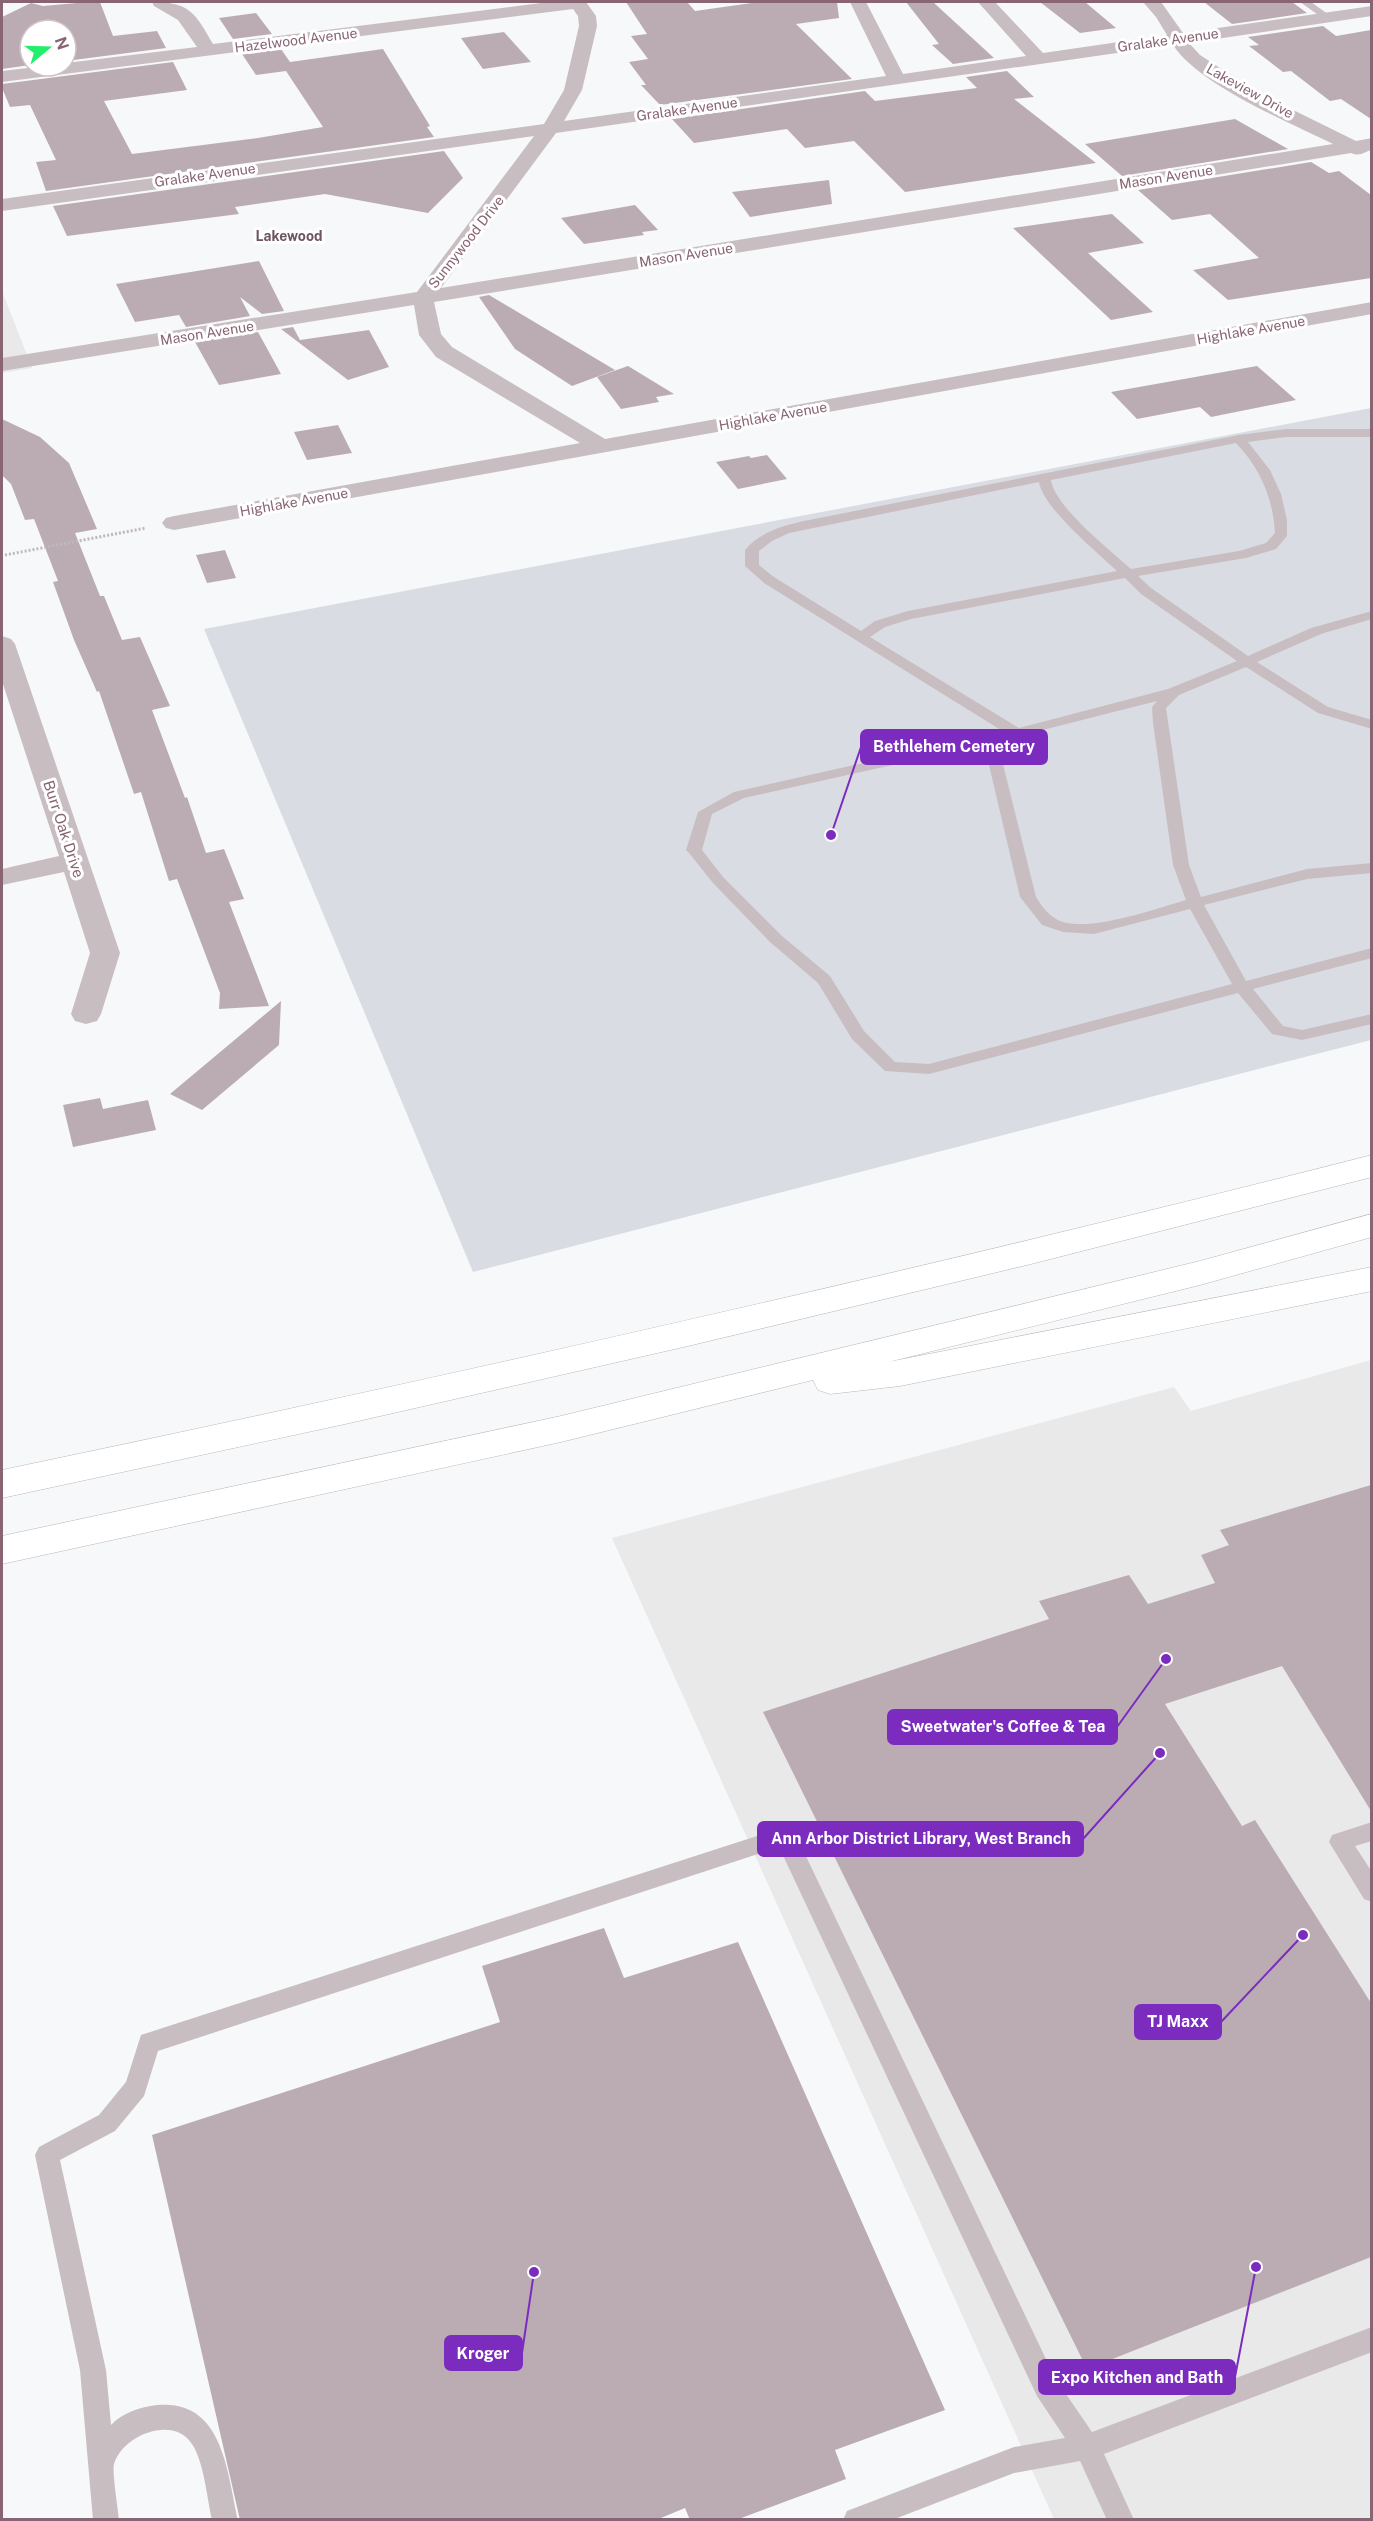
<svg xmlns="http://www.w3.org/2000/svg" width="1373" height="2521" font-family="'Public Sans',sans-serif">
  <style>
    .built { fill: #e9e9ea }
    .green { fill: #dadce3 }
    .building { fill: #bbacb3 }
    .lines { fill: none; stroke-linecap: round; stroke-linejoin: round }
    .highway-casing { stroke: #bdb4b8; stroke-width: 1 }
    .path { stroke: #c0b9bc; stroke-width: 3; stroke-dasharray: 2 2; stroke-linecap: butt }
    .lane { fill: #c8bec2; fill-rule: evenodd }
    .street { fill: #c8bec2; fill-rule: evenodd }
    .highway { fill: #fff; fill-rule: evenodd }
    .labels { text-anchor: middle; dominant-baseline: central; stroke-width: 6; stroke-linejoin: round; paint-order: stroke }
    .far-street-label { font-size: 14px; fill: #896574; stroke: #fff }
    .far-neighbourhood-label { font-size: 14px; font-weight: bold; fill: #6d545f; stroke: #fff }
    .street-label { font-size: 15px; fill: #896574; stroke: #fff }
    .leader { fill: none; stroke: #7b2cbf; stroke-width: 2 }
    .callout-dot { fill: #7b2cbf; stroke: #fff; stroke-width: 2 }
    .callout { fill: #7b2cbf; stroke: #7b2cbf; stroke-width: 2 }
    .callout-label { font-size: 16px; text-anchor: middle; font-weight: bold; fill: #fff }
  </style>
  <rect width="100%" height="100%" fill="#f6f8f9"/>
  <path class="built" d="M2,291L32,368L2,373Z
    M1371,1360V2519H1054L612,1538L1174,1387L1191,1411Z"/>
  <path class="green" d="M1371,408V1040L473,1272L204,629Z"/>
  <path class="building" d="M88,2H100L113,36L157,31L166,48L66,61V30H30V65L2,69V17L31,3L43,6Z
    M626,2H687L695,11L759,2H837L839,18L796,24L852,79L660,105L641,85H646L629,62L648,59L631,36L647,34Z
    M906,2H933L994,58L953,64L932,45L939,44Z
    M1040,2H1085L1116,28L1080,33Z
    M1204,2H1292L1307,13L1232,24Z
    M256,13L272,34L233,39L219,18Z
    M1323,26L1336,36L1371,30V119L1341,99L1330,101L1291,71L1283,72L1249,46L1259,45L1248,37Z
    M504,32L531,62L483,69L461,38Z
    M281,49L290,62L383,49L430,126L427,127L434,137L46,191L36,162L56,160L30,105L10,107L2,88V84L173,62L187,90L104,101L132,154L258,138L323,127L286,71L256,75L242,54Z
    M1007,71L1034,97L1014,99L1096,163L905,192L854,141L805,148L787,129L694,143L672,119L865,91L875,101L977,88L966,77Z
    M1235,119L1288,149L1122,176L1085,144Z
    M444,151L463,178L428,213L325,194L235,207L239,214L67,236L53,206Z
    M1311,162L1329,173L1339,171L1371,195V278L1228,300L1193,270L1259,258L1210,214L1172,220L1138,190Z
    M829,180L832,204L750,217L732,192Z
    M635,205L658,230L642,232L644,235L584,244L561,218Z
    M1112,214L1144,243L1088,253L1153,312L1111,320L1013,228Z
    M259,261L284,311L262,314L240,297L250,316L186,327L179,315L135,322L116,284Z
    M489,295L615,370L572,386L515,349L479,297Z
    M293,327L300,340L369,330L389,367L348,380L281,329Z
    M258,332L281,374L219,385L195,342Z
    M628,366L674,394L656,397L659,402L621,409L597,377Z
    M1257,366L1296,400L1211,417L1200,407L1137,419L1111,392Z
    M2,419L40,437L69,463L97,529L75,533L100,596H104L122,640L140,637L170,706L152,710L185,798L187,797L206,853L224,849L244,899L229,902L269,1006L219,1009L220,993L177,879L169,881L141,792L134,794L99,691L97,692L74,640L53,582L58,581L34,519L25,520L11,484L2,475Z
    M338,425L352,453L307,460L294,432Z
    M767,455L787,479L738,489L716,462L749,456L751,458Z
    M225,550L236,578L207,583L196,555Z
    M281,1001L279,1045L202,1110L170,1094Z
    M100,1098L103,1109L148,1100L156,1130L73,1147L63,1105Z
    M1371,1485V1811L1282,1666L1165,1704L1242,1826L1255,1820L1371,2003V2257L1087,2369L763,1712L1049,1619L1039,1601L1129,1575L1148,1604L1215,1583L1201,1555L1229,1545L1220,1530Z
    M604,1928L624,1978L738,1942L945,2410L835,2450L846,2479L736,2520H690L685,2508L656,2520H240L152,2135L500,2022L482,1966Z"/>
  <g class="lines">
    <g class="highway-casing">
      <path id="highway" d="M1372,1155V1177L1031,1264L688,1346L345,1424L2,1498V1470C461,1374 917,1271 1372,1155Z
        M1372,1214V1237L1200,1285L888,1362L1372,1267V1291L900,1386L830,1394L818,1390L813,1380L561,1442L2,1564V1536L561,1416L1200,1261Z"/>
    </g>
    <path class="path" d="M5,555L146,528"/>
    <path class="lane" d="M1300,2H1311L1332,17L1324,19Z
      M1286,429H1372V437H1286L1248,442L1270,470L1281,494L1287,520V536L1276,549L1246,558L1138,576L1151,588L1248,656L1311,628L1372,611V619L1321,634L1257,662L1328,707L1372,720V729L1318,713L1246,667L1179,695L1166,708L1189,865L1201,897L1307,869L1372,863V873L1307,879L1204,905L1246,981L1372,948V958L1253,989L1283,1026L1302,1030L1372,1014V1024L1302,1040L1272,1034L1238,993L929,1074L885,1071L852,1039L818,983L770,942L713,883L689,853L686,850L698,812L734,792L992,734L999,731L1004,732L764,583L745,566V550C760,532 782,526 804,521L1239,435ZM1236,443C1260,468 1273,498 1275,533L1266,543L1239,551L1131,569C1109,549 1055,507 1051,480ZM1039,482C1043,508 1097,552 1117,571L908,611L875,621L861,631L774,577L759,565V551L772,541L789,533ZM1125,578L1141,594L1237,661L1168,689L1019,728L870,637L885,627L911,619ZM1157,701L1152,707L1153,723L1173,865L1186,900C1155,909 1093,931 1063,922C1050,918 1042,907 1036,897L999,748L1003,740ZM987,744L985,748L1020,897L1042,925L1063,932L1094,934L1190,909L1232,984L929,1064L895,1062L864,1031L830,976L782,936L723,877L702,850L712,814L744,798Z
      M1372,1822V1841L1355,1846L1372,1872V1902L1364,1899L1329,1842L1332,1835Z
      M785,1827L793,1829L1055,2378L1092,2432L1372,2327V2352L1104,2454L1134,2520H1107L1080,2461L1014,2473L892,2520H843L847,2511L1014,2447L1065,2438L1037,2396L779,1847L158,2051L144,2096L115,2131L60,2160L106,2370L111,2425C122,2413 140,2407 157,2405C223,2399 227,2471 238,2520H212C207,2498 204,2462 192,2444C173,2415 123,2435 114,2464C112,2473 118,2508 119,2520H93L80,2370L35,2155L39,2147L99,2115L126,2082L141,2035Z"/>
    <path class="street" d="M152,2C190,2 195,13 213,44L549,2H586L596,16L597,26L582,90L564,121L886,76L850,2H866L903,74L1026,56L978,2H995L1043,53L1167,35L1156,17L1143,2H1161L1183,33L1372,6V16L1189,43L1200,55L1220,68L1281,104L1356,141L1372,138V150C1363,152 1361,157 1351,153L434,302L441,334L452,347L605,439L1372,302V314L174,530L166,528L162,523L166,518L174,516L580,443L436,357L419,335L414,305L2,371V358L417,292L534,136L2,211V199L544,124L564,90L579,26L578,16L573,9L2,82V71L45,66H66V63L197,47L178,20L154,6ZM1173,45C1200,86 1289,122 1333,144L441,288L556,133Z
      M2,636L11,639L15,644L120,953L101,1014L97,1021L86,1024L75,1021L71,1014L90,953L64,872L2,885V869L59,856L2,681Z"/>
    <use href="#highway" class="highway"/>
  </g>
  <g class="labels">
    <g class="far-street-label">
      <text transform="translate(296 40) rotate(-7)">Hazelwood Avenue</text>
      <text transform="translate(1168 40) rotate(-8)">Gralake Avenue</text>
      <text transform="translate(1250 91) rotate(29)">Lakeview Drive</text>
      <text transform="translate(687 109) rotate(-8)">Gralake Avenue</text>
      <text transform="translate(205 175) rotate(-8)">Gralake Avenue</text>
      <text transform="translate(1166 177) rotate(-9)">Mason Avenue</text>
      <text transform="translate(466 242) rotate(-52)">Sunnywood Drive</text>
      <text transform="translate(686 255) rotate(-9)">Mason Avenue</text>
      <text transform="translate(1251 330) rotate(-10)">Highlake Avenue</text>
      <text transform="translate(207 333) rotate(-9)">Mason Avenue</text>
      <text transform="translate(773 416) rotate(-10)">Highlake Avenue</text>
      <text transform="translate(294 502) rotate(-10)">Highlake Avenue</text>
    </g>
    <g class="far-neighbourhood-label">
      <text x="289" y="236">Lakewood</text>
    </g>
    <g class="street-label">
      <text transform="translate(64 829) rotate(72)">Burr Oak Drive</text>
    </g>
  </g>
  <path class="leader" d="M831 835L861 747M1166 1659L1117 1727M1160 1753L1083 1839M1303 1935L1221 2022M534 2272L522 2353M1256 2267L1235 2377"/>
  <g class="callout-dot">
    <circle cx="831" cy="835" r="6"/>
    <circle cx="1166" cy="1659" r="6"/>
    <circle cx="1160" cy="1753" r="6"/>
    <circle cx="1303" cy="1935" r="6"/>
    <circle cx="534" cy="2272" r="6"/>
    <circle cx="1256" cy="2267" r="6"/>
  </g>
  <g class="callout">
    <rect x="861" y="730" width="186" height="34" rx="6"/>
    <rect x="888" y="1710" width="229" height="34" rx="6"/>
    <rect x="758" y="1822" width="325" height="34" rx="6"/>
    <rect x="1135" y="2005" width="86" height="34" rx="6"/>
    <rect x="445" y="2336" width="77" height="34" rx="6"/>
    <rect x="1039" y="2360" width="196" height="34" rx="6"/>
  </g>
  <g class="callout-label">
    <text x="954" y="752">Bethlehem Cemetery</text>
    <text x="1003" y="1732">Sweetwater's Coffee &amp; Tea</text>
    <text x="921" y="1844">Ann Arbor District Library, West Branch</text>
    <text x="1178" y="2027">TJ Maxx</text>
    <text x="483" y="2359">Kroger</text>
    <text x="1137" y="2383">Expo Kitchen and Bath</text>
  </g>
  <rect width="1373" height="2521" fill="none" stroke="#896574" stroke-width="6"/>
  <g transform="translate(48 48) rotate(71)"><circle r="28" fill="#ffffff" stroke="#d0c1c7" stroke-width="1.5"/>
  <path d="M0-4.5L10 22L0 15L-10 22Z" fill="#1fef6b"/>
  <text y="-9" font-size="16" font-weight="bold" text-anchor="middle" fill="#896574">N</text>
  </g>
</svg>
